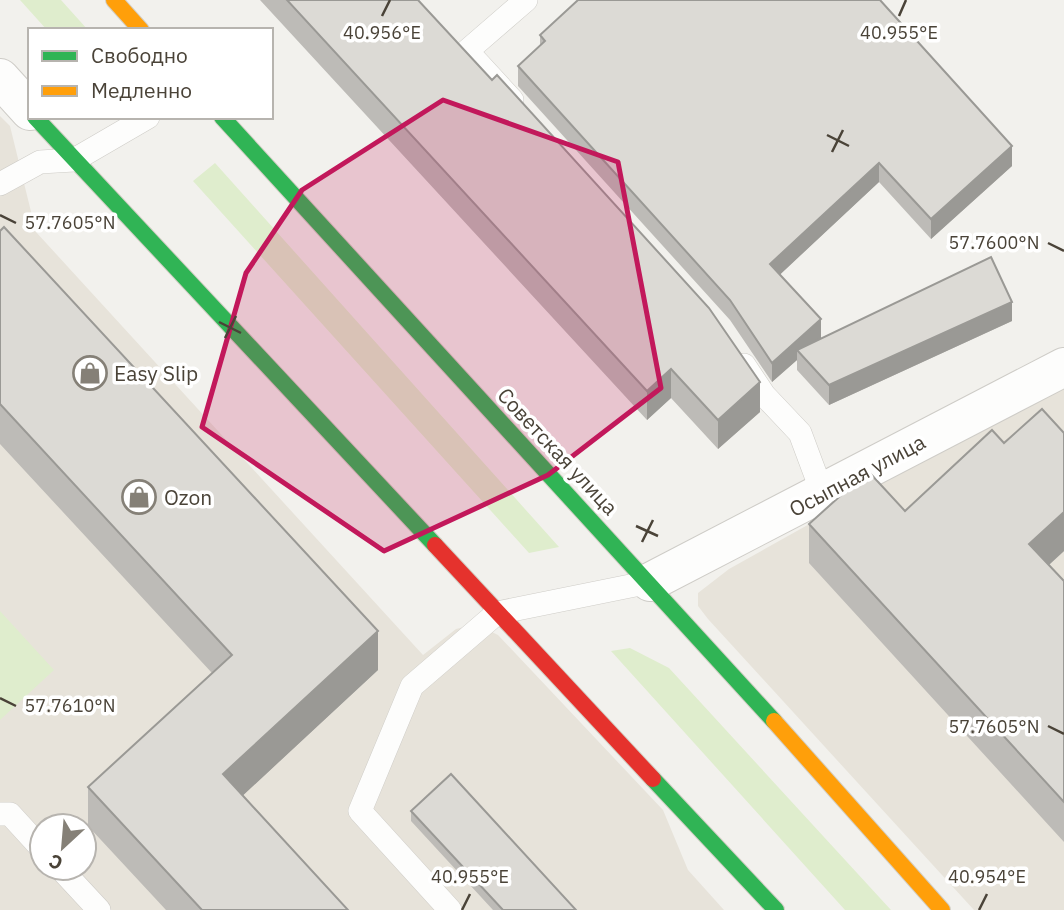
<svg xmlns="http://www.w3.org/2000/svg" width="1064" height="910" font-family="'IBM Plex Sans',sans-serif">
  <style>
    .residential { fill: #e7e3da; fill-rule: evenodd }
    .green { fill: #dfedcd }
    .lines { fill: none; stroke-linecap: round; stroke-linejoin: round }
    .lane-casing { stroke: #ceccc7; stroke-width: 24 }
    .street-casing { stroke: #ceccc7; stroke-width: 40 }
    .fast-casing { stroke: #d2cec4; stroke-width: 18 }
    .slow-casing { stroke: #d2cec4; stroke-width: 18 }
    .jam-casing { stroke: #d2cec4; stroke-width: 18 }
    .lane { stroke: #fdfdfc; stroke-width: 23 }
    .street { stroke: #fdfdfc; stroke-width: 38 }
    .fast { stroke: #30b455; stroke-width: 16 }
    .slow { stroke: #ff9f0a; stroke-width: 16 }
    .jam { stroke: #e5322d; stroke-width: 16 }
    .wall { fill: #bdbbb7 }
    .shaded-wall { fill: #9a9995 }
    .building { fill: #dcdad5; stroke: #9a9995; stroke-width: 2 }
    .marked { fill: #c2185b; fill-opacity: 0.2; stroke: #c2185b; stroke-width: 5; stroke-linejoin: round }
    .ticks { fill: none; stroke: #4a4338; stroke-width: 2.5 }
    .labels { text-anchor: middle; dominant-baseline: central; stroke-width: 7; stroke-linejoin: round; paint-order: stroke }
    .poi-label { font-size: 21px; fill: #4a4338; stroke: #fff; text-anchor: start }
    .street-label { font-size: 21px; fill: #4a4338; stroke: #fff }
    .ticks-label { font-size: 18px; text-anchor: middle; fill: #4a4338; stroke: #fff; stroke-width: 7; stroke-linejoin: round; paint-order: stroke }
  </style>
  <rect width="100%" height="100%" fill="#f2f1ed"/>
  <path class="residential" d="M0,116L10,126L36,232L423,655L456,629L476,624L498,635L663,810L688,870L724,910H0ZM42,826H84V868H42Z
    M1064,389V910H974L708,619L698,606V593L729,569L990,423Z"/>
  <path class="green" d="M20,0H61L88,30H47Z
    M215,163L559,547L529,553L193,181Z
    M0,611L54,670L0,720Z
    M630,648L669,668L891,910H845L611,651Z"/>
  <g class="lines">
    <g class="lane-casing">
      <path id="lane" d="M512,100L467,51L526,0
        M0,184L40,162L74,160L148,117
        M744,365L764,395L800,433L822,492
        M0,814H10L42,849
        M60,868L99,910
        M450,910L360,811L412,686L497,613L650,582"/>
    </g>
    <g class="street-casing">
      <path id="street" d="M0,78L30,111
        M650,582L1064,367"/>
    </g>
    <g class="fast-casing">
      <path id="fast" d="M35,117L435,545
        M222,117L774,721
        M653,779L776,910"/>
    </g>
    <g class="slow-casing">
      <path id="slow" d="M114,0L141,30
        M774,721L942,910"/>
    </g>
    <g class="jam-casing">
      <path id="jam" d="M435,545L653,779"/>
    </g>
    <use href="#lane" class="lane"/>
    <use href="#street" class="street"/>
    <use href="#fast" class="fast"/>
    <use href="#slow" class="slow"/>
    <use href="#jam" class="jam"/>
  </g>
  <path class="wall" d="M260,0H418L760,412L718,449L671,398L647,420Z
    M540,35L1012,166L931,239L879,182L780,274L821,338L1012,321L829,405L797,370V360L772,382L730,320L518,86V66L540,46Z
    M0,231L378,670L242,796L348,910H166L88,826V787L212,673L0,444Z
    M1064,433V551L1049,565L1064,581V842L809,563V524L905,511L1004,443Z
    M411,811L576,910H493L411,821Z"/>
  <path class="shaded-wall" d="M1012,146V166L931,239V219Z
    M879,163V182L770,284V264Z
    M1012,302V321L829,405V385Z
    M821,319V339L797,350V360L772,382V363Z
    M671,369V398L647,420V391Z
    M760,382V412L718,449V420Z
    M1064,512V551L1029,583V544Z
    M378,631V670L223,814V774Z"/>
  <path class="building" d="M287,0H418L492,80L497,75L709,308L760,382L718,420L671,369L647,391Z
    M578,0H880L1012,146L931,219L879,163L770,264L821,319L772,363L730,300L518,66L545,41L540,35Z
    M4,227L378,631L223,774L348,910H202L88,787L232,655L0,404V231Z
    M991,257L1012,302L829,385L797,350Z
    M1042,409L1064,433V512L1029,544L1064,581V802L809,524L868,471L905,511L992,430L1004,443Z
    M451,774L576,910H503L411,811Z"/>
  <path class="marked" d="M443,100L618,162L661,388L548,475L384,551L202,427L246,273L302,190Z"/>
  <path class="ticks" d="M382,16L390,0M899,16L906,0M827,135L849,146M832,152L843,130M0,215L16,223M1048,243L1064,251M219,322L241,333M225,338L236,316M636,526L658,536M642,542L653,520M0,698L16,706M1048,726L1064,734M462,910L470,894M979,910L987,894"/>
  <defs>
    <g id="shop-ring" transform="scale(1.75)"><circle r="9.5" fill="#fff" stroke="#858077" stroke-width="1.5"/><path d="M-5-2.5h2.3a2.7 3.5 0 0 1 5.4 0H5L5.5 6h-11ZM-1.5-2.5h3a1.5 2.3 0 0 0-3 0Z" fill="#858077"/></g>
  </defs>
  <g fill-rule="evenodd">
    <use href="#shop-ring" x="90" y="373"/>
    <use href="#shop-ring" x="139" y="497"/>
  </g>
  <g class="labels">
    <g class="poi-label">
      <text x="114" y="373">Easy Slip</text>
      <text x="164" y="497">Ozon</text>
    </g>
    <g class="street-label">
      <text transform="translate(558 451) rotate(47)">Советская улица</text>
      <text transform="translate(857 475) rotate(-28)">Осыпная улица</text>
    </g>
  </g>
  <g class="ticks-label">
    <text x="382" y="39">40.956°E</text>
    <text x="899" y="39">40.955°E</text>
    <text x="70" y="229">57.7605°N</text>
    <text x="994" y="249">57.7600°N</text>
    <text x="70" y="712">57.7610°N</text>
    <text x="994" y="733">57.7605°N</text>
    <text x="470" y="883">40.955°E</text>
    <text x="987" y="883">40.954°E</text>
  </g>
  <rect x="28" y="28" width="245" height="91" fill="#ffffff" stroke="#b7b4af" stroke-width="2"/>
  <rect x="42" y="51" width="35" height="10" fill="#30b455" stroke="#b7b4af" stroke-width="2"/>
  <text x="91" y="63" font-size="21" fill="#4a4338">Свободно</text>
  <rect x="42" y="86" width="35" height="10" fill="#ff9f0a" stroke="#b7b4af" stroke-width="2"/>
  <text x="91" y="98" font-size="21" fill="#4a4338">Медленно</text>
  <g transform="translate(63 847) rotate(206)"><circle r="33" fill="#ffffff" stroke="#b7b4af" stroke-width="2"/>
  <path d="M0-5L12 26L0 18L-12 26Z" fill="#858077"/>
  <text y="-10" font-size="19" font-weight="bold" text-anchor="middle" fill="#4a4338">С</text>
  </g>
</svg>
